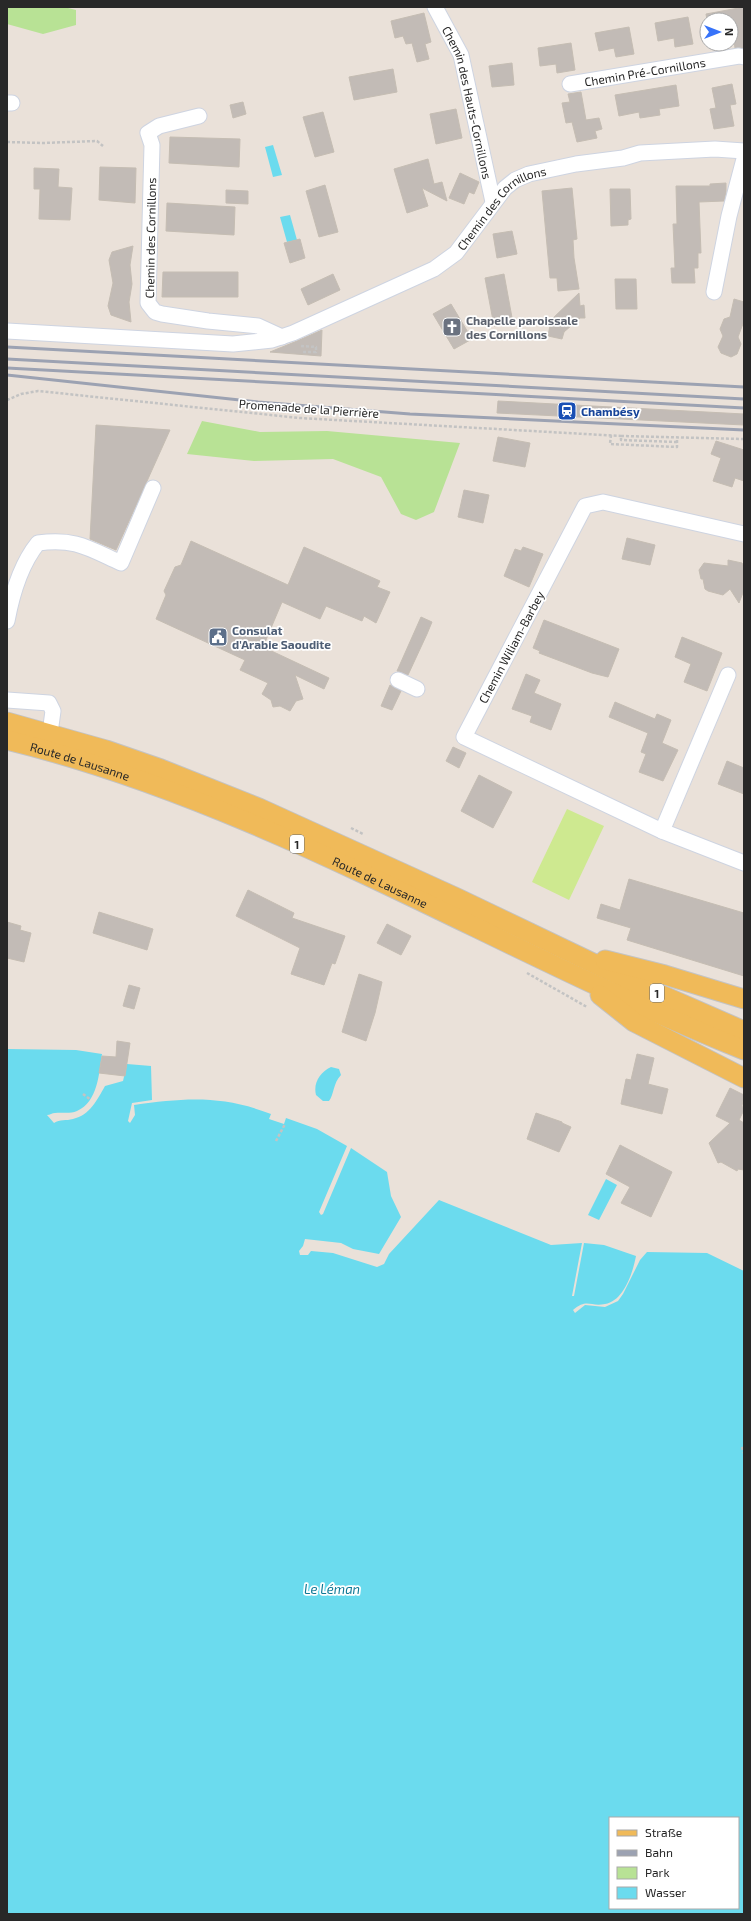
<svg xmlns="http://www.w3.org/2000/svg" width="751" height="1921" font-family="'Exo 2',sans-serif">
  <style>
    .green { fill: #b8e295 }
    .pitch { fill: #cee990 }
    .water { fill: #6bdbee; fill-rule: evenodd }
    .building { fill: #c2bbb6; stroke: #c5bdb3 }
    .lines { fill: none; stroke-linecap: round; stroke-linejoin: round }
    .minor-casing { stroke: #ced4e1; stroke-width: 17 }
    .major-casing { stroke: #c3c3c3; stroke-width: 21 }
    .path { stroke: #c3c3c3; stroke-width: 2.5; stroke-dasharray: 3 2; stroke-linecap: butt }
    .minor { stroke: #fff; stroke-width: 15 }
    .major { stroke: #f0ba59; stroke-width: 19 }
    .rail { stroke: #9ca2b2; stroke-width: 3 }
    .labels { text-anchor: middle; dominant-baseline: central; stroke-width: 3.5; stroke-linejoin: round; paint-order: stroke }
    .shield { fill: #fff; stroke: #686868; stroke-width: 1 }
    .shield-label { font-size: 11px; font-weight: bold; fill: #282828 }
    .street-label { font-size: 12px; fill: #282828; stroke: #fff }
    .worship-label { font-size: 12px; font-weight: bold; fill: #5b616d; stroke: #fff; text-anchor: start }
    .transit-label { font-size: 12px; font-weight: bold; fill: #164399; stroke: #fff; text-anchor: start }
    .service-label { font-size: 12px; font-weight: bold; fill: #4e5e75; stroke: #fff; text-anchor: start }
    .water-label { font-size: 13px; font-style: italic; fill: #0d7896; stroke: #fff }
  </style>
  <rect width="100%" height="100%" fill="#eae1d9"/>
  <path class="green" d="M7,7H64L76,10V25L43,34L7,24Z
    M202,421L260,432L327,431L460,443L434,512L416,520L401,514L381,477L333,459L254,461L187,454Z"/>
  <path class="pitch" d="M567,809L604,826L569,900L532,882Z"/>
  <path class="water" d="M273,145L282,175L273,177L265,147Z
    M290,215L297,240L287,242L280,217Z
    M7,1049L76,1050L102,1054C99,1073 98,1102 77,1111C70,1114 63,1112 55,1113C52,1113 50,1115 47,1115L54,1123C60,1119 66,1121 73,1119C90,1115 97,1100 105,1086L123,1081L127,1064L151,1066L152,1100L132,1103L128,1121L130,1123L135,1115L134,1105C185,1098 222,1095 271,1114L269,1119L284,1124L286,1118L317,1129L347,1146L319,1212L321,1215L323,1214L351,1148L387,1172L391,1196L401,1217L379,1254L353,1249L341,1243L305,1239L303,1246L299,1251L300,1255H308L311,1251L333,1253L377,1267L384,1264L389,1254L439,1200L551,1245L582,1243L572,1296H574L584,1243L604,1245L636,1256C633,1272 624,1301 605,1304C590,1307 587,1298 573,1310L575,1313L585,1305L605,1307L618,1301L623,1294L640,1260L647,1252L707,1253L744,1271V1914H7ZM610,1818H738V1908H610Z
    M331,1067L339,1069L341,1075C333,1083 334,1095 329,1101H323L316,1095C313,1083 320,1072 331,1067Z
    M606,1179L617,1185L599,1220L588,1215Z"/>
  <path class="building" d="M744,7V48H735L731,20H707L706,14Z
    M424,13L431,42L425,44L429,59L417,62L412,43L406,44L403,36L395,38L391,21Z
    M688,17L693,44L675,47L674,38L658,41L655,23Z
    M629,27L634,54L616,57L614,48L599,51L595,33Z
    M571,43L575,70L557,73L556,64L540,66L538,48Z
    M512,63L514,85L492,87L489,66Z
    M393,69L397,92L354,100L349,77Z
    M732,84L736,104L730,105L734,126L714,129L710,109L716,108L712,88Z
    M676,85L679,106L659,109L660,115L640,118L639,112L619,116L615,95Z
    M581,92L586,120L599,118L602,129L595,131L597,138L577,142L572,122L566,123L562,103L570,102L568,94Z
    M243,102L246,114L233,118L230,105Z
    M456,109L462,138L436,144L430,114Z
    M323,112L334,152L315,157L303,117Z
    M170,137L240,139L239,167L169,163Z
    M428,159L434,184L442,182L447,201L422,188L428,206L407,213L394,169Z
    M100,167L136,168L135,203L99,200Z
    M34,168L59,169L58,187L72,188L70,220L39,219L40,189H34Z
    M460,173L479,182L474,194L469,192L464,204L449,198Z
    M726,183V192L724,201L699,202L701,253H698V268H694L695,283H672L671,268H675L673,224H677L676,186H710V184Z
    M325,185L338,232L319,237L306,191Z
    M572,188L577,239L573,240L574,258L579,289L558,291L557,278H550L542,191Z
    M610,189H630L631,219L628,220V225L611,226Z
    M226,190L248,191V204L226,203Z
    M167,203L235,207L234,235L166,231Z
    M512,231L517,254L497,258L493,234Z
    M300,239L305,258L290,263L284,243Z
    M133,246L130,265L132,284L129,302L131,322L111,315L108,306L113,283L109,260L112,252Z
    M163,272H238V297H162Z
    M333,274L340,290L308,305L301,289Z
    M504,274L513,323L494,326L485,278Z
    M615,279H636L637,309H616Z
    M579,293L580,306L584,305L585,318H580L564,332L562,339L548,336L551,320Z
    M734,299L744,302V321L738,337L741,344L737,354L731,357L721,353L718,347L723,336L720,329L724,319L730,317Z
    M451,304L472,339L454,349L433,314Z
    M322,330L321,356L270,352L297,341Z
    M498,401L744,414V425L497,413Z
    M96,425L170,430L116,550L90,539Z
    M498,437L530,443L525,467L493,461Z
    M716,441L744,450V481L735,478L732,487L713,481L721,458L711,454Z
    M464,490L489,495L483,523L458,517Z
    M627,538L655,545L650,565L622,559Z
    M191,541L288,585L304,547L380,581L377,587L390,592L376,623L364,616L362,621L326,606L320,619L282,602L263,647L329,678L324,689L295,675L303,699L296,701L290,711L280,706L273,707L271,700L262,694L268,683L240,670L245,660L156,619L166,595L164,591L175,567L181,565Z
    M523,547L543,554L529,587L504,576L515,549L521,551Z
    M728,560L742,563L744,567V590L739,603L730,589L723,595L708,591L705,589L703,579H701L699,570L704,563L728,566Z
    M421,617L432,622L427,634L408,675L397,671Z
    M544,620L619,649L608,677L592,673L539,653L540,651L533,648Z
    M682,637L722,653L707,691L684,682L691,664L675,657Z
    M526,674L540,680L534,693L561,704L551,730L530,722L532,716L512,709Z
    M390,685L401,691L392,710L381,706Z
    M615,702L655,719L657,714L671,720L662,743L678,750L663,781L639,772L646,754L641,752L648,733L609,717Z
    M453,747L466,753L459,768L446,761Z
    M727,761L744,768V794L718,784Z
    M479,775L512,792L493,828L461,811Z
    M629,879L744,913V976L627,940L631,928L597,918L601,904L620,910Z
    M248,890L294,913L292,918L345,936L335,964L332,963L324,985L291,974L300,948L236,916Z
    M99,912L153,929L147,950L93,933Z
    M7,922L21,926L20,930L31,933L24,962L7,958Z
    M387,924L411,936L401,955L377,943Z
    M359,974L382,982L375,1013L366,1041L342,1032Z
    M129,985L140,988L134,1009L123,1006Z
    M117,1041L130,1043L125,1076L99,1073L102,1056L116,1057Z
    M637,1054L654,1058L648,1084L668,1089L662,1114L621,1104L626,1079L631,1080Z
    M730,1088L744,1095L742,1106L744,1110L739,1120L744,1123V1170L738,1169L737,1171L721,1162L718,1163L709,1143L730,1123L716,1116Z
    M536,1113L562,1122V1123L571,1127L559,1152L527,1139Z
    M620,1145L672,1172L651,1217L621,1203L630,1187L606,1174Z"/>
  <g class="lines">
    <g class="minor-casing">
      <g id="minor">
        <path id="s1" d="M435,7L461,55L493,202"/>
        <path id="s2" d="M570,84L739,56L744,57"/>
        <path d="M7,103H12"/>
        <path d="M199,116L159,126L148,133L152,145L148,303L155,312L162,314L208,321L258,326L282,337"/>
        <path d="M714,292L729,216L744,159"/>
        <path id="s3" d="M7,331L233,344L272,340L293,333L434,269L456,253L505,188L515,180L529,174L576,164L623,158L640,153L715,149L744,151"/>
        <path d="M744,534L603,502L585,506L464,737L662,831L744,863"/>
        <path d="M7,621C12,594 21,564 38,543C75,538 88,548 121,563L153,488"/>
        <path d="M398,680L417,689"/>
        <path d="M7,700L49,703L53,711L50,733"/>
        <path d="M662,831L728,675"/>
      </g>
    </g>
    <g class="major-casing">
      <g id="major">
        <path d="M7,722L106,750L161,769L259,808L457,898L641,986L744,1031"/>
        <path id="s4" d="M7,740C268,804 497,951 744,1050"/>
        <path d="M605,960L665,975L744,999"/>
        <path d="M600,995L634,1022L744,1078"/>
      </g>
    </g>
    <path class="path" d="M7,142L43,143L97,141L103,146
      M301,346L316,347V352H303
      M7,400L21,394L38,391L300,418L621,436
      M611,435L610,444L677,447V438
      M677,442L621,440V436L744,439
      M351,828L363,834
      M527,973L587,1007
      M83,1094L91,1100
      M276,1141L285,1124
      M742,1447L744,1453"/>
    <use href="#minor" class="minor"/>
    <use href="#major" class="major"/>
    <path class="rail" d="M7,347L744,387
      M7,359L744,399
      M7,368L744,408
      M7,375L258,402L410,414L744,430"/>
  </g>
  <defs>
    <g id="church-square" transform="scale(1)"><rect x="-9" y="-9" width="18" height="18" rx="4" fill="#6b7280" stroke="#fff"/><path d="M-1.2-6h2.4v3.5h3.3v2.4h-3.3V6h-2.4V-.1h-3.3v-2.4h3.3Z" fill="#fff"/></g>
    <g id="station-square" transform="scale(1)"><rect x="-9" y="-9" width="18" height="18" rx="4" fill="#1a4fb4" stroke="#fff"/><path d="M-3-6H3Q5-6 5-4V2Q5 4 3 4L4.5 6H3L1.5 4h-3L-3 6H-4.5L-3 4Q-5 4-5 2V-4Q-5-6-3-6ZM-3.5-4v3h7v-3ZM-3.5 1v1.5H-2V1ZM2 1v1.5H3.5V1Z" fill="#fff"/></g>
    <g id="civic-square" transform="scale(1)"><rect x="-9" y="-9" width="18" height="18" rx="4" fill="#5c6f8a" stroke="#fff"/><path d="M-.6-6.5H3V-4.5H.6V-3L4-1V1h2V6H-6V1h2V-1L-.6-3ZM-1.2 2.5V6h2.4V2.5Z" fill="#fff"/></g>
  </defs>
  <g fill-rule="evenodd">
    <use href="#church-square" x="452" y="327"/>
    <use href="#station-square" x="567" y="411"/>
    <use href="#civic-square" x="218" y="637"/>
  </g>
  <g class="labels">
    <g class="shield">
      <rect x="290" y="835" width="14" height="18" rx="3"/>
      <rect x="650" y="984" width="14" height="18" rx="3"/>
    </g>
    <g class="shield-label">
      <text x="297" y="844">1</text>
      <text x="657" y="993">1</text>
    </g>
    <g class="street-label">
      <text stroke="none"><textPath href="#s2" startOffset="76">Chemin Pré-Cornillons</textPath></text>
      <text stroke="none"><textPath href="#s1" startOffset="102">Chemin des Hauts-Cornillons</textPath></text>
      <text stroke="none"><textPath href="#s3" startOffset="536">Chemin des Cornillons</textPath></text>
      <text transform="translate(150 238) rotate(-89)">Chemin des Cornillons</text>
      <text transform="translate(309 408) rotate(4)">Promenade de la Pierrière</text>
      <text transform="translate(511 647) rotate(-62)">Chemin Wiliam-Barbey</text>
      <text stroke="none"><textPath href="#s4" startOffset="76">Route de Lausanne</textPath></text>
      <text stroke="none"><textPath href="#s4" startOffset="400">Route de Lausanne</textPath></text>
    </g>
    <g class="worship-label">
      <text x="466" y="320">Chapelle paroissale<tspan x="466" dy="14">des Cornillons</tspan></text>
    </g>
    <g class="transit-label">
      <text x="581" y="411">Chambésy</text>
    </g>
    <g class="service-label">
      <text x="232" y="630">Consulat<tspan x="232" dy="14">d'Arabie Saoudite</tspan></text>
    </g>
    <g class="water-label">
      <text x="332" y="1589">Le Léman</text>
    </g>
  </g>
  <rect width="751" height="1921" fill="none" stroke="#282828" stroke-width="16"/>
  <rect x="609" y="1817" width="130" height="92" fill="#ffffff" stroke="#a9a9a9"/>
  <rect x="617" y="1830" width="20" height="6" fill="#f0ba59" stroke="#a9a9a9"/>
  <text x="645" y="1837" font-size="12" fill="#282828">Straße</text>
  <rect x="617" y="1850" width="20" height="6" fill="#9ca2b2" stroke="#a9a9a9"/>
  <text x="645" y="1857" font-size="12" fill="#282828">Bahn</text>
  <rect x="617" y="1867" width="20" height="12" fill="#b8e295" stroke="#a9a9a9"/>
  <text x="645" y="1877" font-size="12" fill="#282828">Park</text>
  <rect x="617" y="1887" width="20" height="12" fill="#6bdbee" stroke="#a9a9a9"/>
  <text x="645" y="1897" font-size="12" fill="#282828">Wasser</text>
  <g transform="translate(719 32) rotate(90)"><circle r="19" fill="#ffffff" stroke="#a9a9a9"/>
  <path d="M0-3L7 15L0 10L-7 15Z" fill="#3773f9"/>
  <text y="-6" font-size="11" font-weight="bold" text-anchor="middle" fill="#282828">N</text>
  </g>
</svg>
